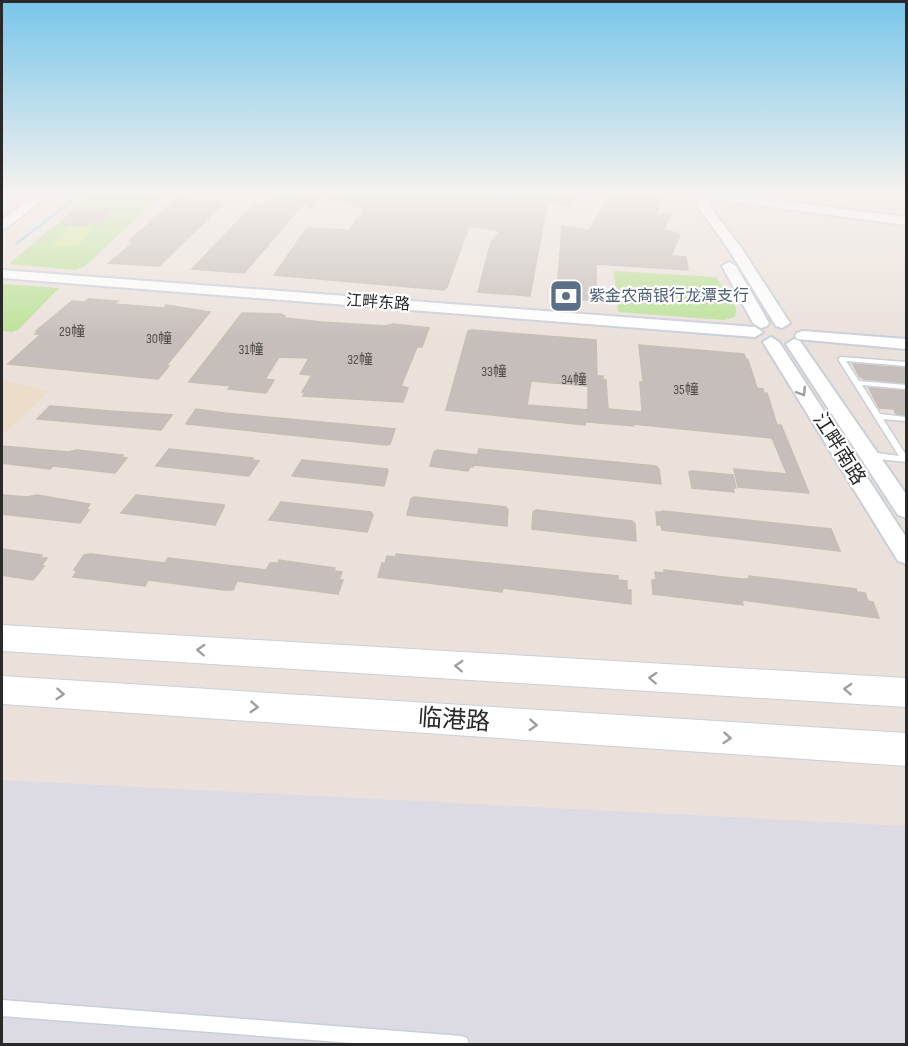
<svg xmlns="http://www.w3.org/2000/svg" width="908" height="1046" font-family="'Sofia Sans Condensed','Noto Sans SC',sans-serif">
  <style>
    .industrial { fill: #dcdbe3 }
    .education { fill: #ecdcca }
    .green { fill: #bce198 }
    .pitch { fill: #d2e893 }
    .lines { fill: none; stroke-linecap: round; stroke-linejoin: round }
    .stream { stroke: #6fdfec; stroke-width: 2 }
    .building { fill: #c6beba; stroke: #c6bdb4; stroke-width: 1.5; fill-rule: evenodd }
    .service-casing { stroke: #c9cfda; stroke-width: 3 }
    .tertiary-casing { stroke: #c9cfda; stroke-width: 4 }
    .secondary-casing { stroke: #c9cfda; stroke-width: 2 }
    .service { fill: #fff; fill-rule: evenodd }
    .tertiary { fill: #fff; fill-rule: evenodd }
    .secondary { fill: #fff; fill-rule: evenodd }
    .oneway { stroke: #9f9f9f }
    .labels { text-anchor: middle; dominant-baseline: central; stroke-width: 4.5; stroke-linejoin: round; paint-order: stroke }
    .far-number-label { font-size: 14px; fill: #504e4d }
    .far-service-label { font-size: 16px; fill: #4e5e75; stroke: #fff; text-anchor: start }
    .far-street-label { font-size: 16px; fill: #292929; stroke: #fff }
    .street-label { font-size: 20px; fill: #292929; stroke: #fff }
    .near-street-label { font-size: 24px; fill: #292929; stroke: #fff }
  </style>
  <rect width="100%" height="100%" fill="#ebe1db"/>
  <path class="industrial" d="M2,780L906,826V1044H2Z"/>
  <path class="education" d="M2,379L49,391L2,436Z"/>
  <path class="green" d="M93,192H165L85,266L76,270L9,264Z
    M614,271L716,277L736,308L735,317L724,320L618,312Z
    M2,284L59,288L18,330L12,332L2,331Z"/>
  <path class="pitch" d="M94,226L78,246H52L69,227Z"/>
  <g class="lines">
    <path class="stream" d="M16,244L83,192"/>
  </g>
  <path class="building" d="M281,192H325L312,209L304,203L244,273L192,269L254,204H263Z
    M328,192H416L439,196V192H579L570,205L547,203L530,296L478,292L491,242L500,231L469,226L447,287L444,290L274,275L307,228L350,230L364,208L352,206L355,204L327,200Z
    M610,192L636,194L661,199L656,213L670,215L664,230L680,234L671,256L686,257L688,270L596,264V301L560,298V292H557L562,226L590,230Z
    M178,198L225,202L159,266L109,263L134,242H130L132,240H130L151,221Z
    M114,207L100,222H89L85,226L61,224L73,212L83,208Z
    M88,299L118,301L114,304L164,308L166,305L210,312L166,366H169L158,379L8,364L41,334H35L39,331H36L72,301L85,302Z
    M242,313L281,314L285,316L284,318L322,322L386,326L393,324L429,328L422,347H417L401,386L408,388L403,402L303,396L305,392H302L312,375L300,374L309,358L279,357L265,379L274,380L266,393L228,389L231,386L189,382Z
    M472,330L596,340L597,376H603V380H606L608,409L642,412L640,382H643L639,345L744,354L746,359L748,360L757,388L763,389L764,393H767L777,425H781L809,493L738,487L734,469L787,474L772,438L633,424L634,426L588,422H585V425L446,410L468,331ZM531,381L588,386V417V410L527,405Z
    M853,364L906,368V383L864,379L859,376Z
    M869,388L906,391V415L896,414L894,409L879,408Z
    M50,406L110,411L172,415L161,430L37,419Z
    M196,409L225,413L395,429L390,444L386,445L186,424Z
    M2,446L68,452L77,450L123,455L121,457L127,458L115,473L53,466L50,469L2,463Z
    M169,449L253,458L252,460L259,461L249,476L156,466Z
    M479,449L656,466L659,469L661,484L475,465Z
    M437,450L476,455L473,467H470L468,471L430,466L434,452Z
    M302,460L387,469L388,471L384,486L292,476Z
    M691,471L733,475L736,488H733L734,492L692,488L689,472Z
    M2,495L27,497L37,495L90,504L86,510H89L80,523L2,514Z
    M136,495L224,505V507L215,525L121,513Z
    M414,497L506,507L508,510L507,526L407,515L411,499Z
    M281,502L371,512L373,515L367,532L269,520Z
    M536,510L632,521L635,524L636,541L532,529L533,512Z
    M662,511L831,529L840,551L662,530L661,525H657L656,512H662Z
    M2,549L42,555L40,558H47L41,566H44L33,580L2,575Z
    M91,554L165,563L168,558L266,570L270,563H278L279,560L335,568L334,571L342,572L339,580H343L338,594L237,581L233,590H224L148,580L145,586L73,577L77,571L74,570L84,555Z
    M396,554L618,576V580L627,581V590H631V604L503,588L502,592L378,577L382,563H385L387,556L396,557Z
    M664,570L741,579H749V576L856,589L857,592L865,593L868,601L873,602L879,618L742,600L743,605L653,594L652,580H656L655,572L664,573Z"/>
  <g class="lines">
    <g class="service-casing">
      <path id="service" d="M841,357L906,362V366L846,361L859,381L906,385V389L862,385L880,414L906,417V421L883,419L906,455V462L870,458L866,455L870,452L899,456L838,359Z
        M2,1000L461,1036L467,1038L469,1044H365L2,1016Z"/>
    </g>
    <g class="tertiary-casing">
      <path id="tertiary" d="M40,192H53L6,228L2,229V220Z
        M676,192H712L906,217V225L711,199L710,207L740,246L790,323L782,328L776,326L727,247L698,207L700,198Z
        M729,262L736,266L769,323L767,326L761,328L753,323L722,266Z
        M2,270L755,327L763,332L755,337L2,278Z
        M803,331L906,339V349L797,339L795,336L797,333Z
        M771,337L779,342L906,537V564L898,561L763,342Z
        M794,339L800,341L906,494V518L898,515L786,344Z"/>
    </g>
    <g class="secondary-casing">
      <path id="secondary" d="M2,625L906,678V707L2,651Z
        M2,676L906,733V766L2,704Z"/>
    </g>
    <use href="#service" class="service"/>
    <use href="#tertiary" class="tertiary"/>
    <use href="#secondary" class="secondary"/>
  </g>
  <defs><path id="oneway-chevron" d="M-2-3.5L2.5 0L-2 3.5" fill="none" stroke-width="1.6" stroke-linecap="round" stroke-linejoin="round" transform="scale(1.5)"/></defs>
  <g class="oneway">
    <use href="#oneway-chevron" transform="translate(802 392) rotate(58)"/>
    <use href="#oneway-chevron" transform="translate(201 650) rotate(-177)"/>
    <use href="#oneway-chevron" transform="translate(459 666) rotate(-177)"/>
    <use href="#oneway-chevron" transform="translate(653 678) rotate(-177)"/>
    <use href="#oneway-chevron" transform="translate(848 689) rotate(-177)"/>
    <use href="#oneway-chevron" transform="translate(60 694) rotate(4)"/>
    <use href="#oneway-chevron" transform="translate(254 707) rotate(4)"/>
    <use href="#oneway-chevron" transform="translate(533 725) rotate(4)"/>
    <use href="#oneway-chevron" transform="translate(727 738) rotate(4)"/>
  </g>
  <linearGradient id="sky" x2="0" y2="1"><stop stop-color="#77c5ea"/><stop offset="0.57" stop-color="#f6f2ef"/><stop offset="1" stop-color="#f6f2ef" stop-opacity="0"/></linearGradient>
  <rect width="908" height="339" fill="url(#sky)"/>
  <defs>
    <g id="bank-square" transform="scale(1.725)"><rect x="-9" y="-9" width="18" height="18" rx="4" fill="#5c6f8a" stroke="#fff"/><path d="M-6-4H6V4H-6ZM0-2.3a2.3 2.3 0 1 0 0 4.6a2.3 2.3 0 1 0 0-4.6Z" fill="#fff"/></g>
  </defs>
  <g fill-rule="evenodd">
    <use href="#bank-square" x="566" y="296"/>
  </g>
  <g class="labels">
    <g class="far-number-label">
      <text x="72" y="331">29幢</text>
      <text x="159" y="338">30幢</text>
      <text x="251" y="349">31幢</text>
      <text x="360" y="359">32幢</text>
      <text x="494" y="371">33幢</text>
      <text x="574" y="379">34幢</text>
      <text x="686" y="389">35幢</text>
    </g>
    <g class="far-service-label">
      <text x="589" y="296">紫金农商银行龙潭支行</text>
    </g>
    <g class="far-street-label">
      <text transform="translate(378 303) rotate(4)">江畔东路</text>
    </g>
    <g class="street-label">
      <text transform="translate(839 449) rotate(58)">江畔南路</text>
    </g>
    <g class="near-street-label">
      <text transform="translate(454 720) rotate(4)">临港路</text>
    </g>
  </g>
  <rect width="908" height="1046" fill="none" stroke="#292929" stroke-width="6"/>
</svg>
